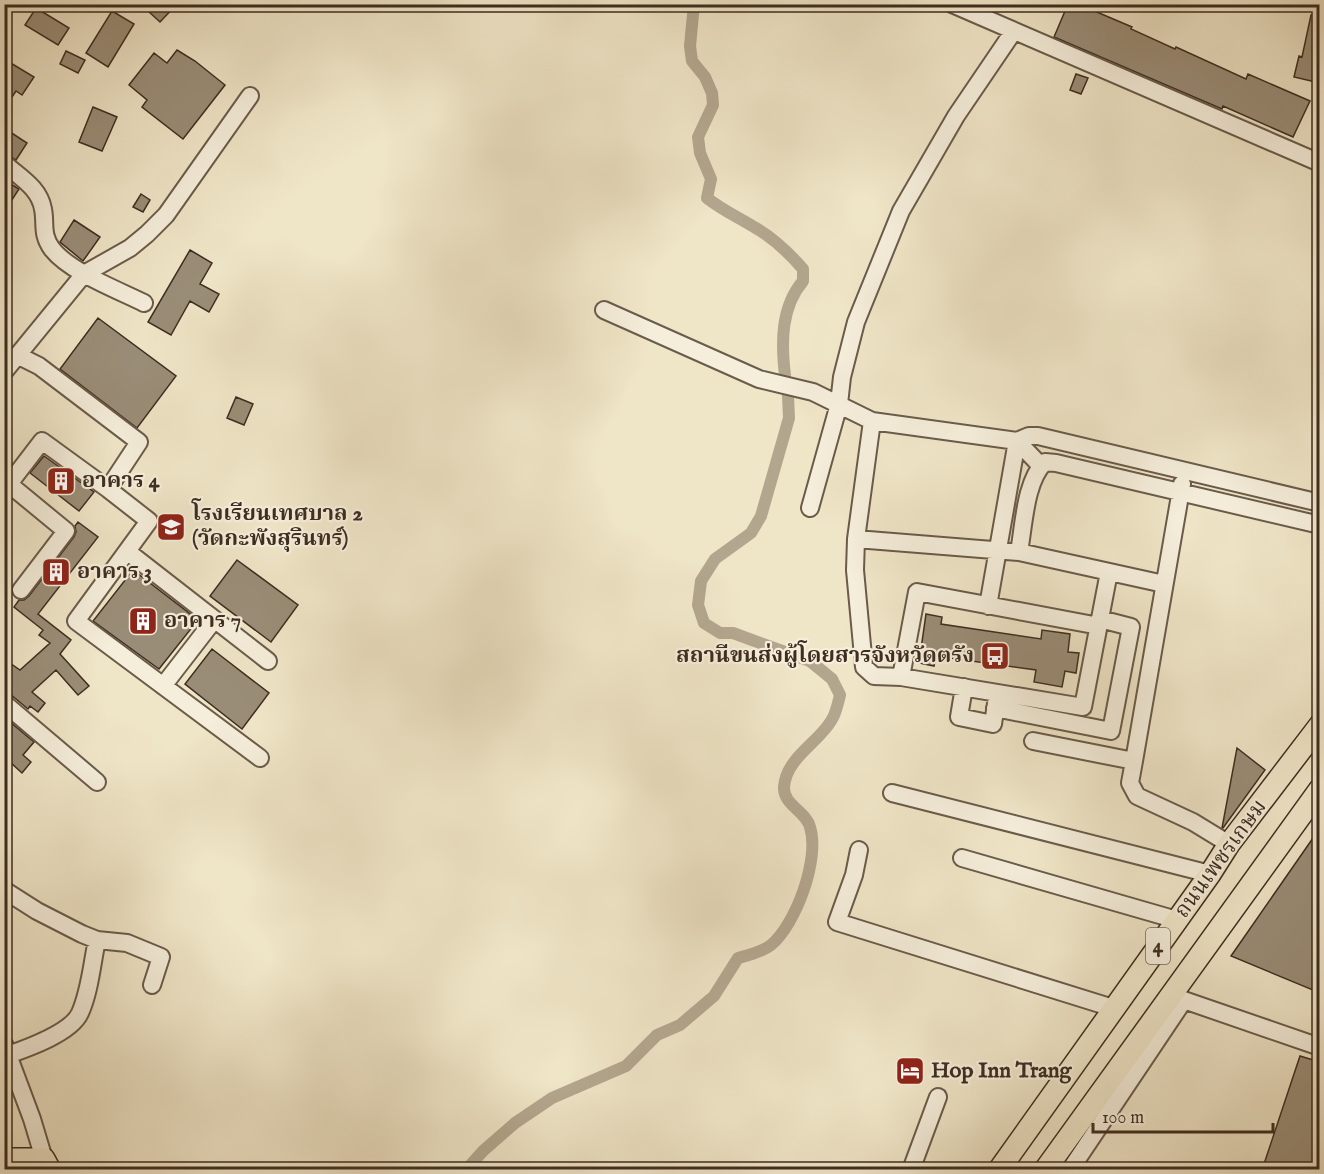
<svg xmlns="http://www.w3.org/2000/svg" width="1324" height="1174" font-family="'IM FELL English','Noto Serif Thai',serif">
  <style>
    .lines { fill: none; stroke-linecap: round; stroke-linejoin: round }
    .canal { stroke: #b3a68e; stroke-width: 12 }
    .building { fill: #9a8d77; stroke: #3e2d20; stroke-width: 1.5 }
    .minor-casing { stroke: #6a5b4a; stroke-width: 20 }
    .major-casing { stroke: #3e2d20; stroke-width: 24 }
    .minor { stroke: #f5eedb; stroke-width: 16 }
    .major { stroke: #efe5c7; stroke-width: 21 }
    .labels { text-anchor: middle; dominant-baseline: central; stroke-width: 4.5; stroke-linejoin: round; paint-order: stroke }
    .shield { fill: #f5eedb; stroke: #756758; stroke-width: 1.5 }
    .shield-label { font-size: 21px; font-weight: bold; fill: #3e2d20 }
    .poi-label { font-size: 22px; font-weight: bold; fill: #3e2d20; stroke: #f5eedb; text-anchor: start }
    .street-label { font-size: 22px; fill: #3e2d20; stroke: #f5eedb }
  </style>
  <rect width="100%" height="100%" fill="#efe5c7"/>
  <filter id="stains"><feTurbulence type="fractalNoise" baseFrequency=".00333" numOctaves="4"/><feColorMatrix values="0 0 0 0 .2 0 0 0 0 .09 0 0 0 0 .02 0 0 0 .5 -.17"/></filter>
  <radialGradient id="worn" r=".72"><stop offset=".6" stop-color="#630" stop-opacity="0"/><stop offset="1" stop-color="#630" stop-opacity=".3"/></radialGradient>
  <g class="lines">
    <path class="canal" d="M694,4L690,46L692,61L705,77L712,93L713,105L698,137L700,153L711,179L707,198C722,210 738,217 754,227C774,238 789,253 803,269V281C781,307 781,342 785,375
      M466,1170L483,1151L515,1123L552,1098L626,1066L657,1035L680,1025L714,996L738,958C749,955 762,952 771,945C796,924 820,859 810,827C806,811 783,805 784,787C786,758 818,743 831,721C836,714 838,703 840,695L832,679L810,661L733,633H720L704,623L698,605L701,581L715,559L751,533L761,516L789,418L788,396"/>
  </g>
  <path class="building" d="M154,4H177L160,22L148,11Z
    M1068,4H1078L1132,27L1131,29L1175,49L1176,47L1246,79L1248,74L1310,101L1293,137L1223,106L1222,109L1054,37Z
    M36,8L69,28L58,45L25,25Z
    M112,11L134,24L108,67L86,53Z
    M1311,15L1320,16V83L1294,77L1299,56L1302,57Z
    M177,50L195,61L225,85L183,139L142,107L147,100L129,85L154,53L167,63Z
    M66,51L85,60L78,73L60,64Z
    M4,59L34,77L22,95L16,91L4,109Z
    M1076,74L1088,78L1081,94L1070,90Z
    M93,107L117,117L102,151L79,142Z
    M4,128L27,143L16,160L4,153Z
    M4,180L19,189L4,212Z
    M141,194L150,200L143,212L133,207Z
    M74,220L100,237L83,261L60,242Z
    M190,250L212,263L200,284L219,294L209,312L190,301L171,335L148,322Z
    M98,318L176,376L137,428L60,369Z
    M236,397L253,404L244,425L227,418Z
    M44,456L94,492L79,511L30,473Z
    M78,522L98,537L38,614L71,640L60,654L89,686L78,695L56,670L32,692L45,703L38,712L30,706L28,709L4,689V659L20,670L50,643L39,635L43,630L14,607L19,600H24L29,596L74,537L76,532L75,526Z
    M237,560L298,605L271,642L210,596Z
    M133,570L198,620L159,669L93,621Z
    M926,614L942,617L941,624L1041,639L1042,630L1070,634L1068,652L1079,653L1076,673L1065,671L1062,687L1034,682L1036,670L936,656L934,666L919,663Z
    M212,649L269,693L242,729L185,684Z
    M4,717L34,742L23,755L31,762L22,773L11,763L4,771Z
    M1237,748L1265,770L1223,828H1222Z
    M1320,828V993L1231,956Z
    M1300,1056L1320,1062V1170H1262Z"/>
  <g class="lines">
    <g class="minor-casing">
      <path id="minor" d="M952,4L1320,163
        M4,163C19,177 39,187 43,209C46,224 41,234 52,249C70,272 118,290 144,303
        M604,310L759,379L813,392L872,421
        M17,355L39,366L139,442L108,489L149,521L76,621L260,758
        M4,372L84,274L130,248L147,234L166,215L250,96
        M4,480L66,531L21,590
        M9,484L42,441L108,489
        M810,508L839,404L842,377L856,322L901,211L956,116L1013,32
        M856,539L1019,552L1164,584
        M128,552L268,661
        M1019,552C1024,525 1025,481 1045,462L1056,463L1320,525
        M988,606L1017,441L1029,436H1038L1320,503
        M1099,626L917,592L901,677L1083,707L1109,572
        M901,677L874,676L864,667L855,570L856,539L872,421L1017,441L1041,466
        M163,686L214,620
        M964,687L959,717L993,724L997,697
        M4,703L97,782
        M995,708L1111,731L1131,627L1100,619
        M1033,741L1134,761L1130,783L1137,796L1193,822L1229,844
        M1134,761L1182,484
        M892,793L1210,874
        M859,850L854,875L837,922L1113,1008
        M962,858L1177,920
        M4,890L37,911L82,934L97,940L127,943L161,957L152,985
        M1175,997L1320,1047
        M4,1044L32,1119L44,1159
        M8,1055C28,1048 71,1033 80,1013C90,991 92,963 97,940
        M911,1170L938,1097
        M1070,1170L1184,1000"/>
    </g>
    <g class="major-casing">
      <path id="major" d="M4,1159H44L50,1170
        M999,1170L1210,874L1229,844L1320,725
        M1045,1170L1320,789"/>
    </g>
    <use href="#minor" class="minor"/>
    <use href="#major" class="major"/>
  </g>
  <defs>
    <g id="building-square" transform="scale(1.5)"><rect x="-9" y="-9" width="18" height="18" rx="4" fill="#8f2418" stroke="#f5eedb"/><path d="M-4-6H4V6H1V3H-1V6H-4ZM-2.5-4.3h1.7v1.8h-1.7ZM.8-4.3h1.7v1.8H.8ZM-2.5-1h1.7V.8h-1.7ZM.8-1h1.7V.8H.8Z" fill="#fff"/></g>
    <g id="school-square" transform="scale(1.5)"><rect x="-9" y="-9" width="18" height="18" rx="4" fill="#8f2418" stroke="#f5eedb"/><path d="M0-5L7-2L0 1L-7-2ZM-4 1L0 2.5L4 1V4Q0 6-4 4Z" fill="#fff"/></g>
    <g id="bus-square" transform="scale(1.5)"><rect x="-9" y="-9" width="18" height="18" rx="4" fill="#8f2418" stroke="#f5eedb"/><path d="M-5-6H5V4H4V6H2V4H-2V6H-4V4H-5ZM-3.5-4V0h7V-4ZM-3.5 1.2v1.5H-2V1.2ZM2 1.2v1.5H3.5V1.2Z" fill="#fff"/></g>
    <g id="hotel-square" transform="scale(1.5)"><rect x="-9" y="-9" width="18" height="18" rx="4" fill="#8f2418" stroke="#f5eedb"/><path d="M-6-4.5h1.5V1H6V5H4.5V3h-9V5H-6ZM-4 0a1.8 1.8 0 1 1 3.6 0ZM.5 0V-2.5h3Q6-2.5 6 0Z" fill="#fff"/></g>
  </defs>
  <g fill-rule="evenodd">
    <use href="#building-square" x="61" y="481"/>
    <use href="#school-square" x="171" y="527"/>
    <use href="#building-square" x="56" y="572"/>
    <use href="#building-square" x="143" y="621"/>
    <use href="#bus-square" x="995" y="656"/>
    <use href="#hotel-square" x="910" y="1071"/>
  </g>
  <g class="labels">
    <rect class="shield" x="1146" y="928" width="24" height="36" rx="4.5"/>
    <g class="shield-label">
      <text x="1158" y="946">4</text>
    </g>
    <g class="poi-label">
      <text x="82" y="481">อาคาร 4</text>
      <text x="192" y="514">โรงเรียนเทศบาล 2<tspan x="192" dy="25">(วัดกะพังสุรินทร์)</tspan></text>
      <text x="77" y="572">อาคาร 3</text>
      <text x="164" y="621">อาคาร 7</text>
      <text x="974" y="656" text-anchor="end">สถานีขนส่งผู้โดยสารจังหวัดตรัง</text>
      <text x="931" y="1071">Hop Inn Trang</text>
    </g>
    <g class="street-label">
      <text transform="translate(1221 859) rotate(-54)">ถนนเพชรเกษม</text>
    </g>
  </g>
  <rect width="1324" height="1174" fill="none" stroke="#efe5c7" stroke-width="24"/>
  <rect x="6" y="6" width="1312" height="1162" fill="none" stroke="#3e2d20" stroke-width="3"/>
  <rect x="12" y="12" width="1300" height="1150" fill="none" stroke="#3e2d20" stroke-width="1.5"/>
  <path d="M1093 1123v9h180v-9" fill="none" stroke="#3e2d20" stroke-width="3"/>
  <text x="1102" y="1123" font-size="18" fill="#3e2d20" stroke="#f5eedb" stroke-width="4.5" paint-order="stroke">100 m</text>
  <rect width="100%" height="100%" filter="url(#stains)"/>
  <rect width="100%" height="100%" fill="url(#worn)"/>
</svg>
